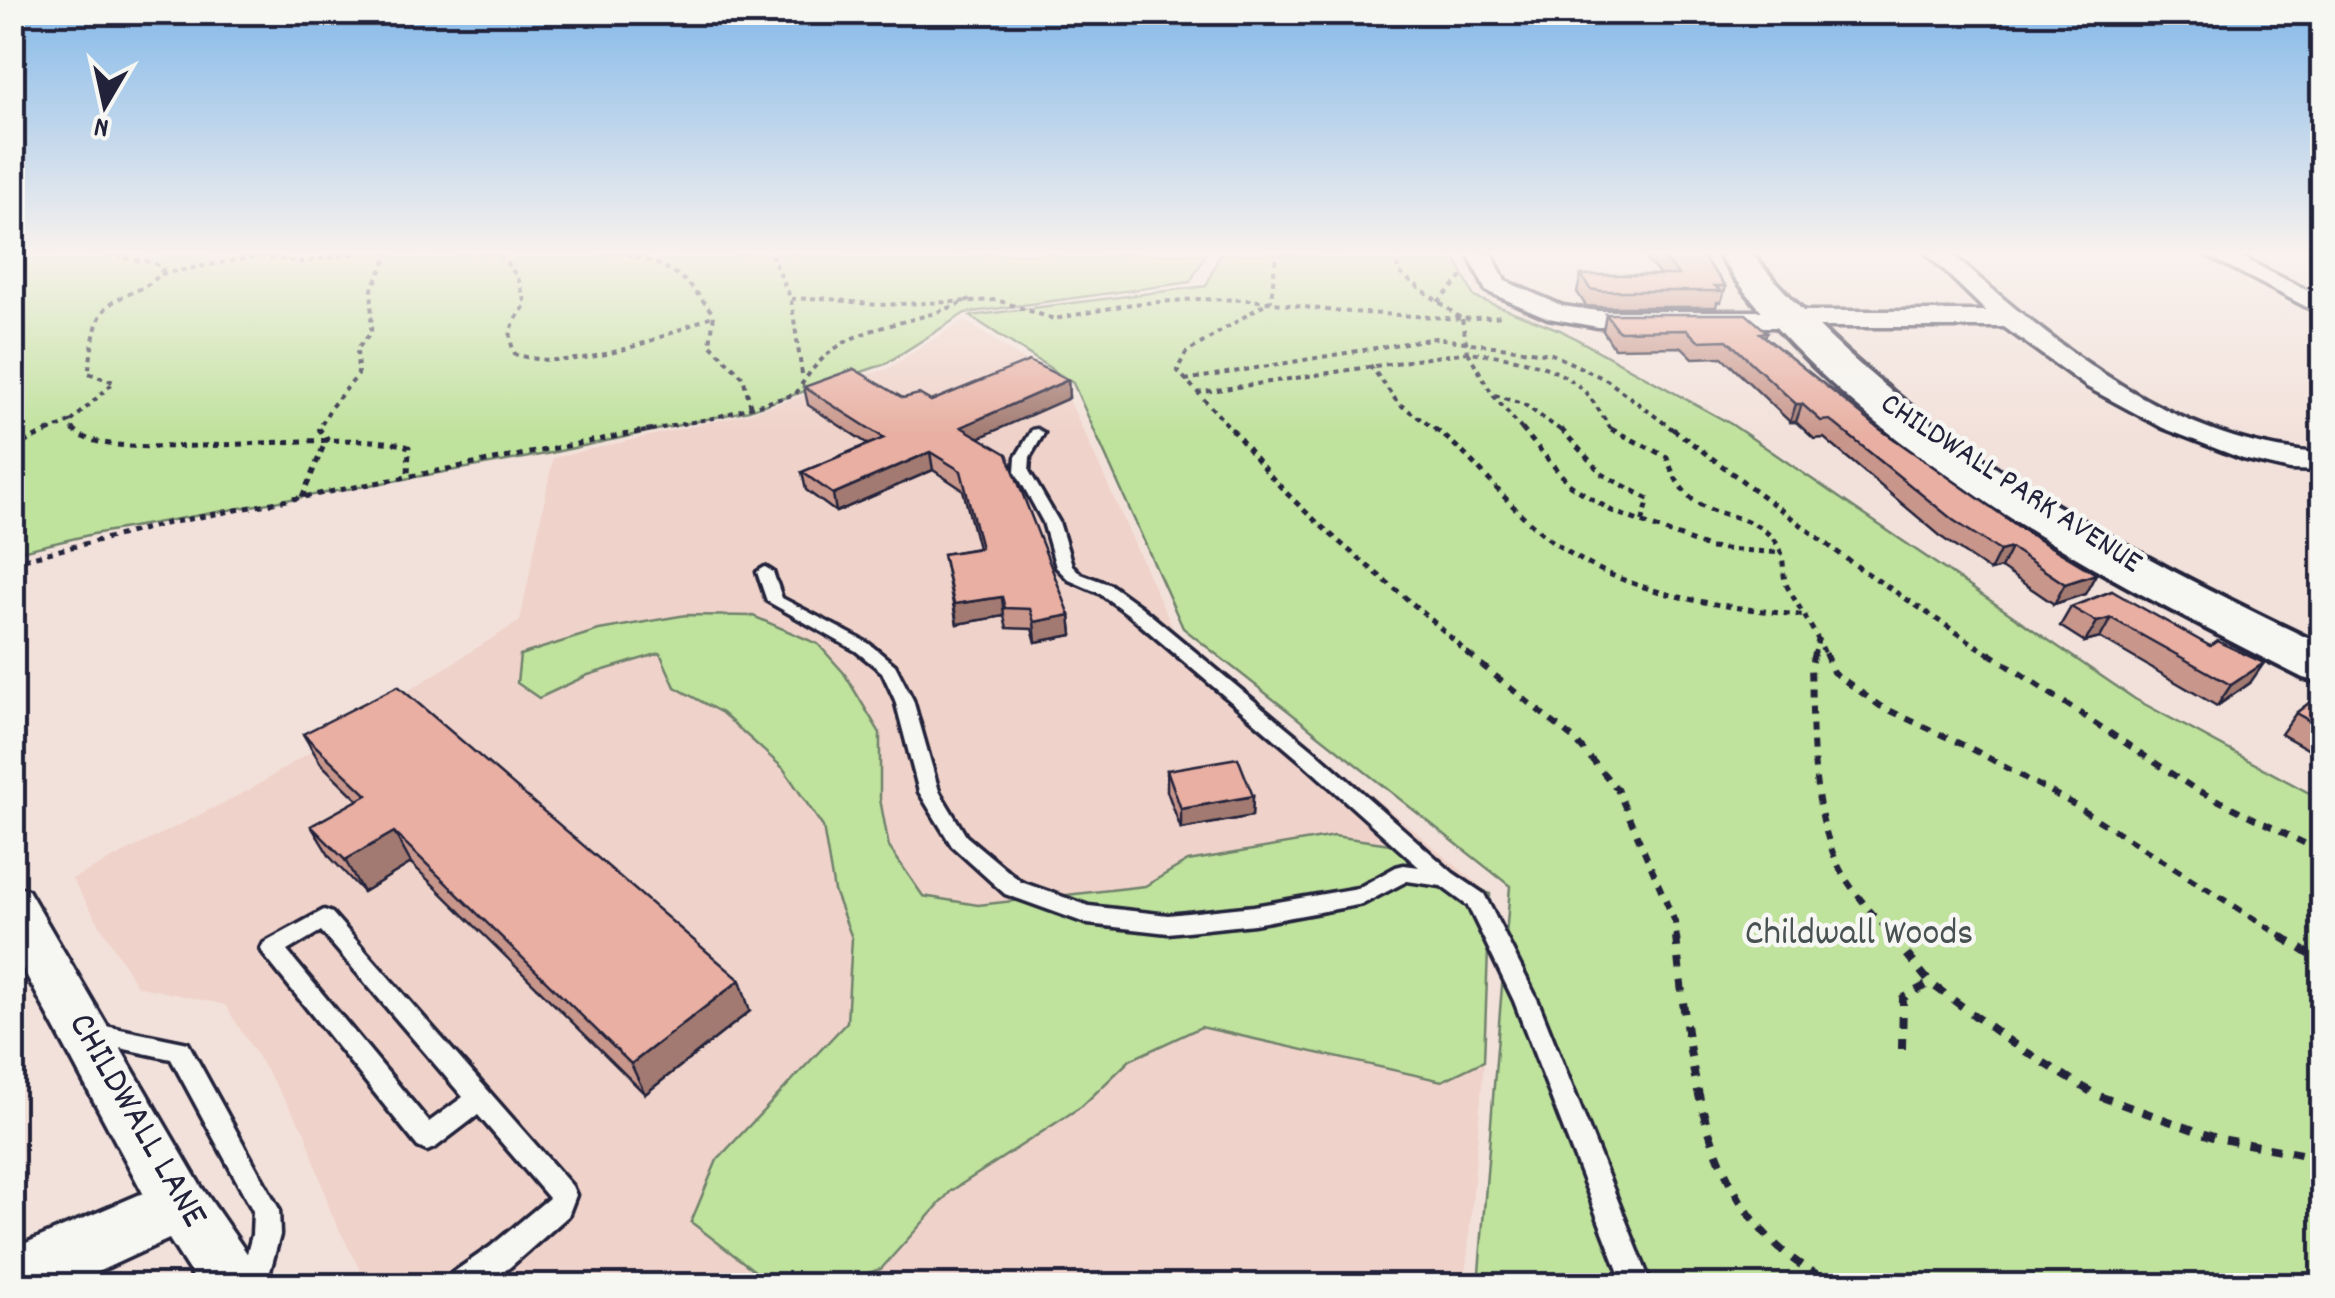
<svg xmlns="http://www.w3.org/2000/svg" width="2335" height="1298" font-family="Dekko,sans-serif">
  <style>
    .built { fill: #efd2c9 }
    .green { fill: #bfe29c; stroke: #70826c; stroke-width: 2.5 }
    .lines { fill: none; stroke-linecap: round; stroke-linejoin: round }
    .lane-casing { stroke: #22223b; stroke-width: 7 }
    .street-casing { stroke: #22223b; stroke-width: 7 }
    .secondary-casing { stroke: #22223b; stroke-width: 8 }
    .path-far3 { stroke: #22223b; stroke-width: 4; stroke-dasharray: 5 5; stroke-linecap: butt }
    .path-far2 { stroke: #22223b; stroke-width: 5; stroke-dasharray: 6 6; stroke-linecap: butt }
    .path-far1 { stroke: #22223b; stroke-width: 6; stroke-dasharray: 9 9; stroke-linecap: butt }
    .path { stroke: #22223b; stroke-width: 8; stroke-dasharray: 11 11; stroke-linecap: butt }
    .lane { fill: #f6f6f2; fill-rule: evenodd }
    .street { fill: #f6f6f2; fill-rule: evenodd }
    .secondary { fill: #f6f6f2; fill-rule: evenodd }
    .path-bridge { stroke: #22223b; stroke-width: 4; stroke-dasharray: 5 5; stroke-linecap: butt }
    .wall { fill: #c8968b; stroke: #22223b; stroke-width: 2.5 }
    .shaded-wall { fill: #a27a71; stroke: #22223b; stroke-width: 2.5 }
    .building { fill: #e8afa2; stroke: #22223b; stroke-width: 2.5 }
    .labels { text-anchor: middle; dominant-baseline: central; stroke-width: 9; stroke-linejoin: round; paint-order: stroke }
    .street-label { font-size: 32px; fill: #22223b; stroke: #f6f6f2 }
    .near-park-label { font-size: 38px; fill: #495253; stroke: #f6f6f2 }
    .near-street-label { font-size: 38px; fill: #22223b; stroke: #f6f6f2 }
  </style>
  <rect width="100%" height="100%" fill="#f2e1da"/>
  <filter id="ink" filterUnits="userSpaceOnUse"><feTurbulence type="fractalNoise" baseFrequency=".01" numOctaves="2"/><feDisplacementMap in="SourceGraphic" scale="20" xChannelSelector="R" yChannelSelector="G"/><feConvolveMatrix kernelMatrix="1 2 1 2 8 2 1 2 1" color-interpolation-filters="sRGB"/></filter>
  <g filter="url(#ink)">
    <path class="built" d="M964,320L1063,386L1173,629L1490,894L1484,1061L1465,1285H378L360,1270L331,1213L305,1132L225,1005L137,986L72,879L251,789L520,621L553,458L749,413L889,368Z"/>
    <path class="green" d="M12,254H1206L1190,282L965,313L885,364L749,410L546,454L93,534L13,553Z
      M1220,254H1453L1474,297L1560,330L1731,424L2135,699L2322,800V1285H1478L1510,886L1183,628L1073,383L970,316L1206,286Z
      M686,615L753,616L818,644L844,673L880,733V799L889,847L923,896L978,905L1145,886L1188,861L1334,836L1397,845L1490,894L1484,1061L1442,1081L1201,1027L1130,1060L1082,1106L951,1191L881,1269L828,1285H773L691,1222L717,1160L847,1022L852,938L834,891L823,827L783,768L722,713L675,687L660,653L588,675L539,698L517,683L520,655L599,630Z"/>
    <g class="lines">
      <g class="lane-casing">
        <path id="lane" d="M1037,429L1044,433L1030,457L1029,471L1059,522L1072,565L1081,574L1111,585L1140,606L1316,752L1453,873L1484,894L1538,1001L1652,1286H1624L1514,1001L1468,906L1441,886L1407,881L1363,904L1254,924L1168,933L1088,924L1005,894L952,846L919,792L895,700L882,672L856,651L767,601L757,572L765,567L773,572L782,598L868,643L895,665L913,700L939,791L966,836L1021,882L1089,906L1168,915L1254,906L1358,888L1396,867L1404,865L1419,867L1302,762L1128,614L1099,593L1069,580L1056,567L1043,522L1015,471L1016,457L1032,430Z
          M324,910L332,913L572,1186L576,1195L568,1216L510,1267L483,1286H444L448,1276L490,1247L549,1198L478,1115L436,1147L427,1151L418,1147L264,955L261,949L264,943ZM321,931L463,1097L429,1122L287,951Z
          M91,1023L188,1043L279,1209L280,1235L266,1286H238L252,1235L253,1211L171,1059L83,1040L79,1033L83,1026Z"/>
      </g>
      <g class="street-casing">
        <path id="street" d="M1468,254H1492L1505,281L1563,306L1598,311H1986L1927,254H1952C2055,346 2179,446 2322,453V471L2290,470L2243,459L2163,428L2087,387L2004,327H1598L1548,318L1486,291Z
          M2205,254H2235L2322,298V315Z
          M12,885L28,890L200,1185L255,1265L264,1286H199L169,1239L67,1286H12V1249L143,1193L12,948Z"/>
      </g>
      <g class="secondary-casing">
        <path id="secondary" d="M1718,254H1752C1901,435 2115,546 2322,645V683L2303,678C2096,573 1853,451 1718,254Z"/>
      </g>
      <path class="path-far3" d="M110,254L121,258
        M500,254L518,278L526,304C513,324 505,331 515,354C577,374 657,340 714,315
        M627,254C675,268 684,275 714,315L710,344L743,377L751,407
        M771,254L791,299L802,374
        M1396,254L1398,272L1462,319
        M161,274L257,256L301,262L355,254
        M791,299L822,298L877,305L997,300L1054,319L1132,304L1197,299L1252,300L1335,311L1462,319L1504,316
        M1438,302L1461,278L1459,273
        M1468,352L1492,394L1524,432
        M1370,365L1398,403L1439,432
        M1185,380L1435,338L1552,354L1607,380L1676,432
        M1197,393L1468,352C1506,356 1558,363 1586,393C1596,404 1604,419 1613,432
        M1495,395L1525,405L1563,432
        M48,432L72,421
        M74,432L72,421L114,382L88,373C92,355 92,333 100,317C112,291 149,295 163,269L153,262L121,258L120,254
        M322,432L319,429L331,407L358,375L357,349L371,333L372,289L389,254
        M641,432L713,418L796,394C838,317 900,333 970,299
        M1234,432L1177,370L1186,353L1271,300L1276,254"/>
      <path class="path-far2" d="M73,429C102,470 344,424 409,447L408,476
        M1232,429C1247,447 1261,466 1277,483C1336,546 1409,595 1470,656
        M1435,429C1474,457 1499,496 1534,526C1609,594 1712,606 1808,616
        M1522,429L1570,485L1612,511L1710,548L1783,553
        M1561,429L1602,474L1649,499L1642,523
        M1611,429L1667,457C1691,535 1745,498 1777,544C1787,558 1780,574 1788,588C1801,611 1815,631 1826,656
        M1673,429L1852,563L1992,656
        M12,448L53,429
        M302,497L327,438L319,429
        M12,562L164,524L654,429
        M1814,656L1818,640"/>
      <path class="path-far1" d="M1467,653L1575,740L1617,789L1675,922L1677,939
        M1814,653L1811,665C1813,732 1810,803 1838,865C1850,891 1877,917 1895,939
        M1825,653L1833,672L1880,706L1974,750L2073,804L2286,939
        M1989,653L2195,789L2322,852"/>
      <path class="path" d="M1676,937C1689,1063 1703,1235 1843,1286
        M1893,937L1930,983L2012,1043L2096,1095L2216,1138L2322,1158
        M2282,937L2322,962
        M1902,1049L1903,998L1930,983"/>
      <use href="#lane" class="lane"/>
      <use href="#street" class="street"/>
      <use href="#secondary" class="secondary"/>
      <path class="path-bridge" d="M1462,319L1468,352"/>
    </g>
    <path class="wall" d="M1641,254H1700L1726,286L1721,302H1717L1716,307H1598L1586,306L1577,292L1581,275H1660Z
      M1606,314L1767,332L1765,337L1877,427L2029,534L2096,574L2085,594L2054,604L2001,568L1990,571L1944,539L1824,438L1814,439L1796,422H1790L1722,357L1693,358L1682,347L1614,348L1603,331Z
      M1068,380L1069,398L979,437L1070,615L1072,635L1036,642L1032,629L1007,628L1004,616L957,624L943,554L978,548L963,490L933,470L836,512L806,490L802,472L868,444L808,405L804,387L931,401Z
      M2112,591L2250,683L2217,706L2100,638L2085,642L2060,626L2071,607Z
      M2322,693V757L2281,734L2296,713Z
      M303,734L750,1011L645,1094L411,863L363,892L330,857L311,826L358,800L321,764Z
      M1167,770L1253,796L1252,816L1181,829L1167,791Z"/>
    <path class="shaded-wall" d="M1068,380L1069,398L963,445L961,427Z
      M1796,404H1802L1796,422H1790Z
      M930,452L933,470L836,512L833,494Z
      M2011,548L2001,568L1990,571L2000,551Z
      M2096,574L2085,594L2054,604L2065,584Z
      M1002,597L1004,616L957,624L954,604Z
      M1070,615L1072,635L1036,642L1034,622Z
      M2111,618L2100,638L2085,642L2097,622Z
      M2264,663L2250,683L2217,706L2231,685Z
      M1253,796L1252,816L1181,829V809Z
      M394,832L411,863L363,892L345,860Z
      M740,980L750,1011L645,1094L631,1064Z"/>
    <path class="building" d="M1659,254H1700L1726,286H1715L1721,291H1602L1590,289L1581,275H1679Z
      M1606,314H1746L1767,332L1760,333L1877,427L2029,534L2096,574L2065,584L2011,548L2000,551L1953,520L1830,420L1821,421L1802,404H1796L1727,340L1698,341L1687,330L1618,331Z
      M1029,361L1068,380L961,427L1007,454L1070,615L1034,622L1030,609L1005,608L1002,597L954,604L943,554L981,548L961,471L930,452L833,494L802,472L884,438L804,387L854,369L903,398L919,394L931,401Z
      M2112,591L2210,646L2217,641L2264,663L2231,685L2111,618L2097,622L2071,607Z
      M398,686L740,980L631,1064L394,832L345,860L311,826L367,795L303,734Z
      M2322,693V728L2296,713Z
      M1238,758L1253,796L1181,809L1167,770Z"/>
  </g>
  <linearGradient id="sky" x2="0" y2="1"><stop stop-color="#84b9e9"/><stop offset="0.58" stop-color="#f9f2ee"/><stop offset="1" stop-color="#f9f2ee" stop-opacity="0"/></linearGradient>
  <rect width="2335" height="436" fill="url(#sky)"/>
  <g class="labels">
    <g class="street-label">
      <text transform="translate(2010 485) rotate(33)">CHILDWALL PARK AVENUE</text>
    </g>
    <g class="near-park-label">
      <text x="1859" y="935">Childwall Woods</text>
    </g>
    <g class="near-street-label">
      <text transform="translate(136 1121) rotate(60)">CHILDWALL LANE</text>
    </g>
  </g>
  <rect width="2335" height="1298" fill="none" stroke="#f6f6f2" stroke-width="50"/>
  <rect x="25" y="25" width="2285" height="1248" fill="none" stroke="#22223b" stroke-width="4" filter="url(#ink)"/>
  <g transform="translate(105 105) rotate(189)" stroke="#f6f6f2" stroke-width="8" paint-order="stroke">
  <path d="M0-8L18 38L0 25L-18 38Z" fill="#22223b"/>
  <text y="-15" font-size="28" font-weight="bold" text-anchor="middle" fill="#22223b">N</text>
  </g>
</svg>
